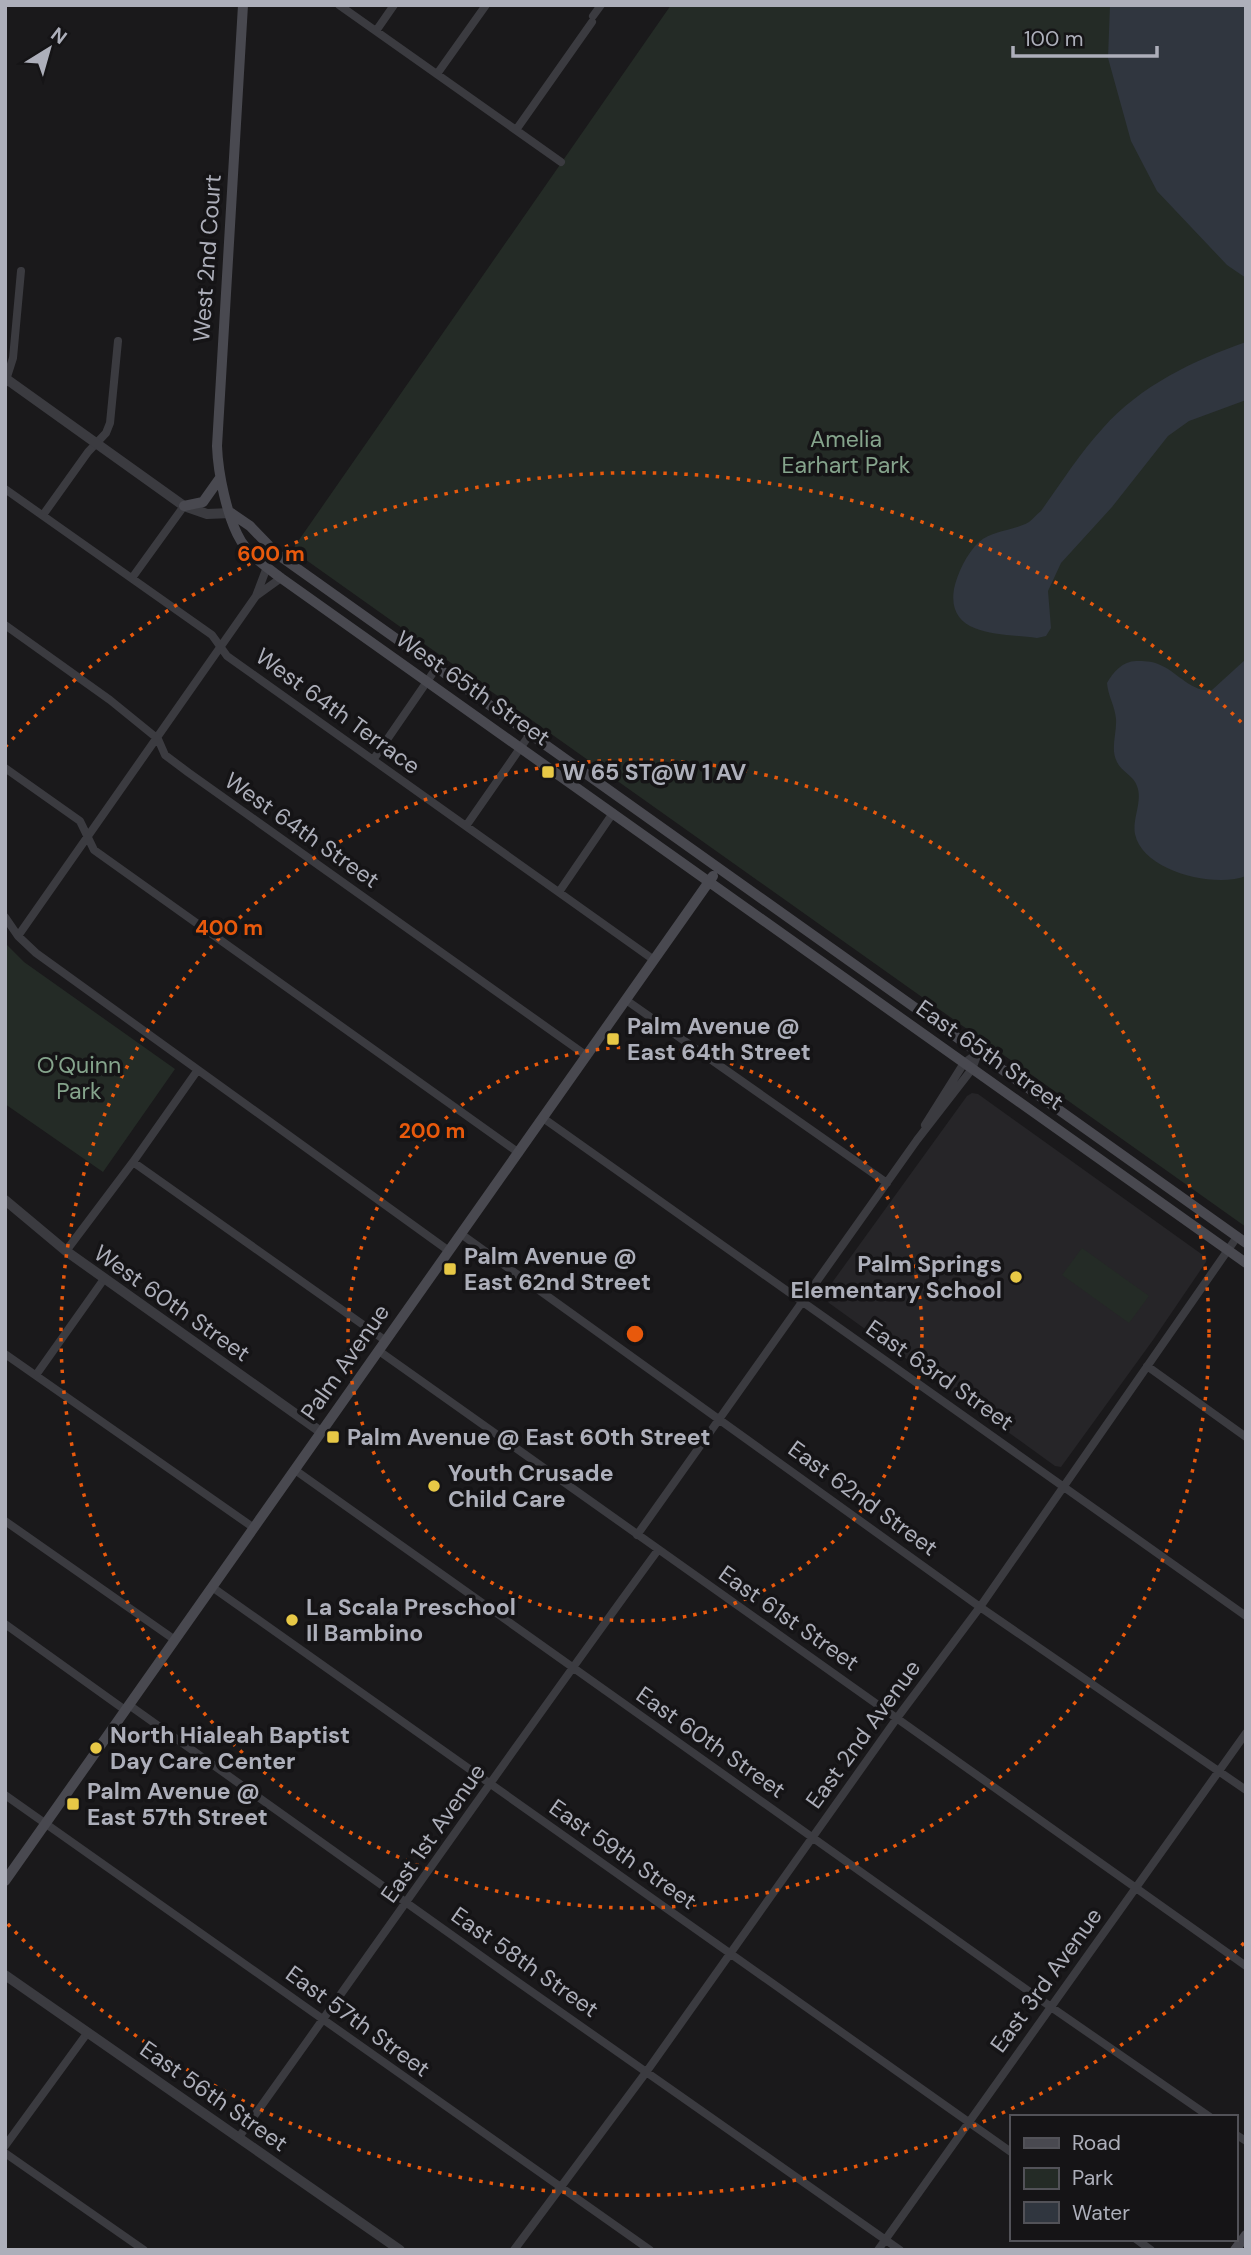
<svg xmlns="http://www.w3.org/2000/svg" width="1251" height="2255" font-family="'DM Sans',sans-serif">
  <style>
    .built { fill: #262528 }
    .green { fill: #242b26 }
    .water { fill: #30363f }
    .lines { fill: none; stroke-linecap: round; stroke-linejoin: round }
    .minor { stroke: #3b3b40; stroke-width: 8 }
    .tertiary { stroke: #3b3b40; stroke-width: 10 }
    .secondary { stroke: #494950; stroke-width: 10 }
    .ring { fill: none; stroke: #e8590c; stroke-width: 3.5; stroke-dasharray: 3.5 7 }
    .poi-dot { fill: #e7c846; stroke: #151416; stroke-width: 2.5 }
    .labels { text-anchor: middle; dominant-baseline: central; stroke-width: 7; stroke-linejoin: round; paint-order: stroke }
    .street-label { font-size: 23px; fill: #adafba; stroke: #151416 }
    .park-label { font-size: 23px; fill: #85a48c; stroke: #151416 }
    .poi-label { font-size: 23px; font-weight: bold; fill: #adafba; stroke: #151416; text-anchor: start }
    .centre { fill: #e8590c; stroke: #151416; stroke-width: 3.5 }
    .ring-label { font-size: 21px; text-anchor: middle; font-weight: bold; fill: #e8590c; stroke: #151416; stroke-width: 7; stroke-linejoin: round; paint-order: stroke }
  </style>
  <rect width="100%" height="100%" fill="#1a191b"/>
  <path class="built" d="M972,1093L978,1094L1207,1258L1206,1262L1153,1340L1061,1467L1055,1466L829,1303L825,1298L826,1291L967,1096Z"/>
  <path class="green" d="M671,5H1246V1227L292,550Z
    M5,943L24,962L175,1069L103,1172L5,1104Z
    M1082,1248L1149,1296L1129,1323L1062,1275Z"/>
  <path class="water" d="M1110,5H1246V278L1227,265L1157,191L1131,141L1108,58Z
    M1246,342V400L1189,421L1168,436L1112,507L1061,563L1048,591L1051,628L1046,636L1037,638C1004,633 946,638 954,589C957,574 967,553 979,542C993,530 1014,531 1029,522C1033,519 1037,514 1041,511C1061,483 1080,453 1103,428C1140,386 1194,360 1246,342Z
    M1246,659V876C1215,888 1143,872 1135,834C1132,819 1143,801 1137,786C1134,776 1121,771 1117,762C1110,749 1117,733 1116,719C1115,706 1108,696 1107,683C1113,672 1123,661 1136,661C1144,661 1151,661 1158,664C1177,671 1191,693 1212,690Z"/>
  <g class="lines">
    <path class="minor" d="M339,5L561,162
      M593,16L601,5
      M376,31L394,5
      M437,74L486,5
      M516,130L592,22
      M5,383L13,358L21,271
      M5,489L212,635L227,656L654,960
      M43,515L88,452L106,433L110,423L118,341
      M132,578L184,506
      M256,596L281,578
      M5,625L110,700L158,739L165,755L189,773L587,1056
      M373,760L437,667
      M5,768L80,821L94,850L519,1153
      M466,826L530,734
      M559,892L613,813
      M5,917L18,936L36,953L449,1251
      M18,936L256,596L267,567
      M626,1000L887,1183
      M543,1118L1246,1616
      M925,1125L964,1063L978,1053
      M133,1162L386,1341
      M461,1234L980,1607L1246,1790
      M66,1251L133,1162L197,1071
      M379,1351L1246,1966
      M5,1354L254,1528
      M1147,1366L1246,1437
      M36,1375L104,1279
      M295,1470L1051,2007L1210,2117
      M5,1521L175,1640
      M637,1535L917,1140L972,1069L978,1053
      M212,1587L1011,2152
      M5,1624L125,1710
      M129,1705L505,1973L900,2250
      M5,1795L650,2250
      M1235,2134L1246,2141
      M239,2137C379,1942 516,1744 658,1550
      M5,2146L88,2032
      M5,2153L144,2250
      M1136,2239L1151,2250
      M514,2250L647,2071L897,1718L980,1607L1237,1237
      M878,2250L1246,1733"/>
    <path class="tertiary" d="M5,378L184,506L207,514L231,513
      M5,1200L66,1251L321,1432
      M5,1975L400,2250"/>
    <path class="secondary" d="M243,5L217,446C218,473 227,518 241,541C250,556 267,567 281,578L1246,1263
      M184,506L203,502L220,478
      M231,513L250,526L277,554L1246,1243
      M5,1881L713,876
      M1235,2250L1246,2235"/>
  </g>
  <g class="ring">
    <circle cx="635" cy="1334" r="287"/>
    <circle cx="635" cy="1334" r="574"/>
    <path d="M1244 1943A861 861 0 0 1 5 1921M5 747A861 861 0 0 1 1244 725"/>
  </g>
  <g class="poi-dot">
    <rect x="541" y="765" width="14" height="14" rx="3.5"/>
    <rect x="606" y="1032" width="14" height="14" rx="3.5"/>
    <rect x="443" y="1262" width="14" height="14" rx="3.5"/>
    <circle cx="1016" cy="1277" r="7"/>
    <rect x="326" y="1430" width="14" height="14" rx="3.5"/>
    <circle cx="434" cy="1486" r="7"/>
    <circle cx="292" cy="1620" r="7"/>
    <circle cx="96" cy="1748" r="7"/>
    <rect x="66" y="1797" width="14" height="14" rx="3.5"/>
  </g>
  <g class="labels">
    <g class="street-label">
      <text transform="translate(207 258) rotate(-86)">West 2nd Court</text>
      <text transform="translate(473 688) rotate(35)">West 65th Street</text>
      <text transform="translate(338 711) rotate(36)">West 64th Terrace</text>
      <text transform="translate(302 830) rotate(35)">West 64th Street</text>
      <text transform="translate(990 1055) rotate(35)">East 65th Street</text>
      <text transform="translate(172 1303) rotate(35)">West 60th Street</text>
      <text transform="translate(345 1362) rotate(-55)">Palm Avenue</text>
      <text transform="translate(940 1375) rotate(35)">East 63rd Street</text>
      <text transform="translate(863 1498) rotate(36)">East 62nd Street</text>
      <text transform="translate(789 1618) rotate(35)">East 61st Street</text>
      <text transform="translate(863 1734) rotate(-54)">East 2nd Avenue</text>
      <text transform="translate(711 1742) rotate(35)">East 60th Street</text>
      <text transform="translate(433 1833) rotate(-55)">East 1st Avenue</text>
      <text transform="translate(623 1854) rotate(35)">East 59th Street</text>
      <text transform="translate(525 1962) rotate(35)">East 58th Street</text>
      <text transform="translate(1046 1980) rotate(-54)">East 3rd Avenue</text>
      <text transform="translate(358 2021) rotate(36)">East 57th Street</text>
      <text transform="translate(214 2096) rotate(35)">East 56th Street</text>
    </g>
    <g class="park-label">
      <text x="846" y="439">Amelia<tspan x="846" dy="26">Earhart Park</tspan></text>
      <text x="79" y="1065">O'Quinn<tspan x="79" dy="26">Park</tspan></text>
    </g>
    <g class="poi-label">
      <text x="562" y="772">W 65 ST@W 1 AV</text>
      <text x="627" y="1026">Palm Avenue @<tspan x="627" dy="26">East 64th Street</tspan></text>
      <text x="464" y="1256">Palm Avenue @<tspan x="464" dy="26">East 62nd Street</tspan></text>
      <text x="1002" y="1264" text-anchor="end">Palm Springs<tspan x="1002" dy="26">Elementary School</tspan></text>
      <text x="347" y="1437">Palm Avenue @ East 60th Street</text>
      <text x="448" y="1473">Youth Crusade<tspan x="448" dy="26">Child Care</tspan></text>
      <text x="306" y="1607">La Scala Preschool<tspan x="306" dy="26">Il Bambino</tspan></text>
      <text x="110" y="1735">North Hialeah Baptist<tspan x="110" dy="26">Day Care Center</tspan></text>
      <text x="87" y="1791">Palm Avenue @<tspan x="87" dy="26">East 57th Street</tspan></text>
    </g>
  </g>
  <circle cx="635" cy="1334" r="10" class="centre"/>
  <g class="ring-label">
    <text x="271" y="561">600 m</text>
    <text x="229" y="935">400 m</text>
    <text x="432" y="1138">200 m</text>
  </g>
  <rect width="1251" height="2255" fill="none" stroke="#adafba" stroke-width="14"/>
  <rect x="1010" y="2115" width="228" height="126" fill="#151416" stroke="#525258" stroke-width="2"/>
  <rect x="1024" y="2138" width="35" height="10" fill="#494950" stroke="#525258" stroke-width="2"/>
  <text x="1072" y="2150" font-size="21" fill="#adafba">Road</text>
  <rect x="1024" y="2168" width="35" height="21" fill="#242b26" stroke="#525258" stroke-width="2"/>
  <text x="1072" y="2185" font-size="21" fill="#adafba">Park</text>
  <rect x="1024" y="2202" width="35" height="21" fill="#30363f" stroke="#525258" stroke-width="2"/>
  <text x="1072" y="2220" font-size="21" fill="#adafba">Water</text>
  <g transform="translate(49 49) rotate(37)" stroke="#151416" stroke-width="5" paint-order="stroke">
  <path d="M0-5L12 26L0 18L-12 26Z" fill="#adafba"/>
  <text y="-10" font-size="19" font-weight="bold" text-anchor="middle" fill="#adafba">N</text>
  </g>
  <path d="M1013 46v10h144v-10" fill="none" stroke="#adafba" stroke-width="3.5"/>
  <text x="1024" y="46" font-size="21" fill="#adafba" stroke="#151416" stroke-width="5" paint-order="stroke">100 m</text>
</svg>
